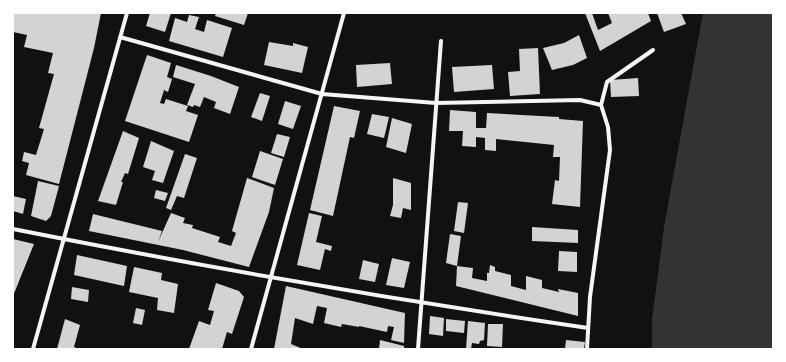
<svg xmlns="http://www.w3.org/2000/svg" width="786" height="362" font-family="'Titillium Web',sans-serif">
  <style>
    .water { fill: #333 }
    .building { fill: #d3d3d3 }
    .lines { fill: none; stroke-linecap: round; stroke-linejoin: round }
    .minor { stroke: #f5f5f5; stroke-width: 4 }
  </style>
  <rect width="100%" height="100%" fill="#111"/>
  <path class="water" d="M703,13H773V349H652V320L664,227Z"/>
  <path class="building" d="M14,13H101L94,48L59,184L26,175L29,163L22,161L24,152L36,155L44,129L39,128L54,74L48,73L53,53L24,47L27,35L13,32Z
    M150,13H171L165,32L146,26Z
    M216,13H248L244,25L215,16Z
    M585,13H592L598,30L612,23L608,13H648L651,21L600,51Z
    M657,13H681L686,24L664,32Z
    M189,15L199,17L195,29L204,32L207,20L232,28L223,57L169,41L175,18L187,22Z
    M579,35L587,58L573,65L552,70L543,48L564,43Z
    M269,42L293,46V43L308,47L302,73L264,65Z
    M538,48L540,94L510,96L508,72L520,71L519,49Z
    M147,55L171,63L167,77L172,79L168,92L164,90L160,103L164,104L166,99L188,106L186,111L198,115L189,142L125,121Z
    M390,63L392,84L357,87L356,65Z
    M176,65L211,76L239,87L230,114L214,108L216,102L204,97L200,107L194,105L193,107L187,105L195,84L173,77Z
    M492,65L494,89L454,92L452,67Z
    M638,78L639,96L611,97L610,80Z
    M260,93L270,96L262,121L251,117Z
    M285,101L301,106L293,129L278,124Z
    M334,106L360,111L354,138L350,137L333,216L310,210Z
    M450,110L476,112V128H486L487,113L559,117V119L583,121L580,207L552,204L555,180L559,181L560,157H553L554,145L496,139V151L485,150V138L476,137V147L462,146L463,131H449Z
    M372,114L389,117L384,138L367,134Z
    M392,118L412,124L406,153L386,147Z
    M123,131L139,138L128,174L125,173L121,182H123L116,205L98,201Z
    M277,134L290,137L284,157L271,153Z
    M151,141L174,151L163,183L152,180L155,171L143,167Z
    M260,151L283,159L275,185L252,177Z
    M185,154L197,158L184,198L177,196L171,210L166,208Z
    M247,178L274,188L269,212L249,267L183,250L89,231L93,214L162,231L158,242L171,213L185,218L183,223L193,225L192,228L220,237L218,242L231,246L236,233L232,231Z
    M393,178L411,183V210L403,208L401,218L390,216L393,205Z
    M38,181L59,186L51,216L46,221L31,216Z
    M156,190L168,193L165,201L154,198Z
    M13,196L26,199L23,214L13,211Z
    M458,202L468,203L464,233L454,231Z
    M309,213L322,216L316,242L332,246L331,251L325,249L320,270L297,265Z
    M532,227L578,230V243L532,241Z
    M450,234L461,236L457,266L446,263Z
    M13,239L34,244L13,296Z
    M559,251L577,252V272L558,271Z
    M77,255L127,266L124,286L74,275Z
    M392,258L410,262L404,288L386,285Z
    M363,260L379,264L375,282L359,279Z
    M490,265L495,267V271L511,275V286L526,290V276L542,280V288L559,292L558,289L578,293V316L456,286L457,266L473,268L472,278L487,281V273H489Z
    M134,267L162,273L161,280L178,284L174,313L157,310L158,298L129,292Z
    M216,283L239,291L244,297L232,334L227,332L222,349H189L199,321L210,325L214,311L208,310Z
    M286,286L405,313L404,343L391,340L394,327L388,326L387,332L359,326V327L342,324L341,327L324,323L327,308L317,306L313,324L295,318L291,344L303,349H274Z
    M72,287L89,290L88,302L71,299Z
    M136,308L145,310L142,325L133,323Z
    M430,316L444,318L443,336L429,334Z
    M65,319L80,325L74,347L79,349H57Z
    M446,319L465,321L464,333L446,331Z
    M468,321L485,323L484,340L480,341L479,344L472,343L471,349H466Z
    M488,324H503L502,347L487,346Z
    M380,340L404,346V349H379Z
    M566,340L585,342L584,349H565Z"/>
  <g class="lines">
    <path class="minor" d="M120,37L322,94L436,103L580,100L601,105
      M601,105L607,82L653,50
      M13,229C204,267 396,300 588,328
      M33,349L127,13
      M251,349L344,13
      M418,349L441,41
      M587,349L590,297L610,150L608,127L601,105"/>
  </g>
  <rect width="786" height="362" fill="none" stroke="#ffffff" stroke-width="28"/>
</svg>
